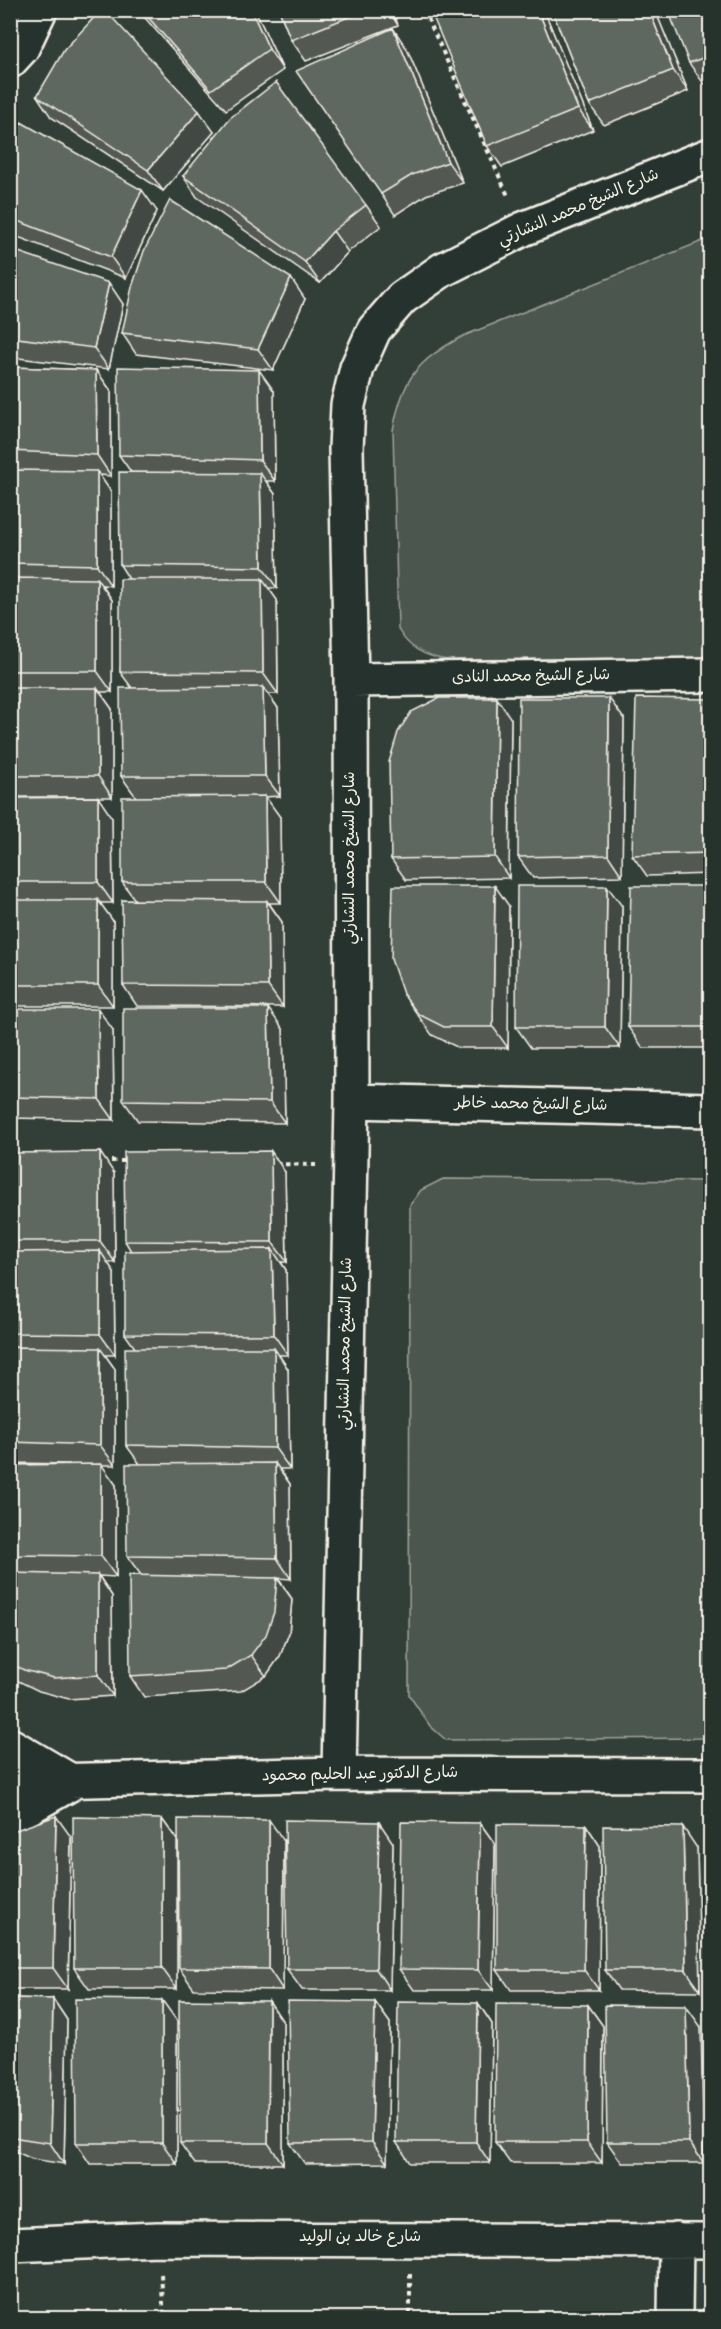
<svg xmlns="http://www.w3.org/2000/svg" width="721" height="2329" font-family="'Gochi Hand','Playpen Sans Arabic',sans-serif">
  <style>
    .green { fill: #4c564f; stroke: #a0a49c; stroke-width: 1.5 }
    .lines { fill: none; stroke-linecap: round; stroke-linejoin: round }
    .minor-casing { stroke: #f4f1e8; stroke-width: 38 }
    .path { stroke: #f4f1e8; stroke-width: 4; stroke-dasharray: 4.5 4.5; stroke-linecap: butt }
    .minor { stroke: #26332d; stroke-width: 33 }
    .wall { fill: #525953; stroke: #f4f1e8; stroke-width: 1.5 }
    .shaded-wall { fill: #424944; stroke: #f4f1e8; stroke-width: 1.5 }
    .building { fill: #5f6861; stroke: #f4f1e8; stroke-width: 1.5 }
    .labels { text-anchor: middle; dominant-baseline: central; stroke-width: 5; stroke-linejoin: round; paint-order: stroke }
    .street-label { font-size: 16px; fill: #f4f1e8; stroke: #26332d }
  </style>
  <rect width="100%" height="100%" fill="#323e38"/>
  <filter id="ink" filterUnits="userSpaceOnUse"><feTurbulence type="fractalNoise" baseFrequency=".0167" numOctaves="2"/><feDisplacementMap in="SourceGraphic" scale="12" xChannelSelector="R" yChannelSelector="G"/><feConvolveMatrix kernelMatrix="1 2 1 2 8 2 1 2 1" color-interpolation-filters="sRGB"/></filter>
  <g filter="url(#ink)">
    <path class="green" d="M710,238V658L448,660C426,657 408,649 398,629L393,430C403,377 417,361 463,336Z
      M443,1179L710,1181V1738L446,1740L430,1726L409,1695L410,1205L421,1190Z"/>
    <g class="lines">
      <g class="minor-casing">
        <path id="minor" d="M10,61L22,48L40,10
          M351,680L710,675
          M352,1101L710,1110
          M10,1745L71,1781
          M339,1774L352,1101L351,680L346,449L348,405L357,368L374,330L402,298L442,270L523,229L710,155
          M10,1782L339,1774L710,1775
          M10,1821L28,1808L70,1784
          M10,2245L158,2239L710,2241
          M675,2318L676,2240"/>
      </g>
      <path class="path" d="M424,10L509,198
        M102,1161H127
        M276,1164L316,1165
        M161,2274L164,2318
        M410,2274V2318"/>
      <use href="#minor" class="minor"/>
    </g>
    <path class="wall" d="M138,10H255L283,70L226,110Z
      M279,10H392L398,25L306,61L291,40Z
      M436,10H544L593,130L502,167L487,146Z
      M552,10H655L688,91L604,125L589,104Z
      M711,10V82L704,84L689,63Z
      M407,49L463,183L426,195L395,215L381,194Z
      M37,96L214,132L163,191L51,117Z
      M10,146L157,211L126,278L10,234Z
      M183,176L366,205L381,226L348,252L320,283L197,197Z
      M10,249L123,304L109,369L10,357Z
      M305,299L273,370L136,354L122,333Z
      M10,367L96,370L111,391V476L99,475L111,492V586L102,585L112,600V692H100L112,709V797H10Z
      M274,391L275,481H266L275,494L277,588H268L277,600L278,694H268L278,708L280,796L265,797L280,817L281,903H269L282,922L283,1007L137,1006L123,985L135,900L122,882L136,797L121,776L132,688L120,672L129,579L120,565L131,472L119,455Z
      M711,699V874L647,876L632,855Z
      M511,719L509,878L406,880L391,859Z
      M624,719L622,876L533,878L518,857Z
      M10,798L112,818L113,903H100L113,921V1006H10Z
      M711,886V1048H643L628,1027Z
      M509,906L508,1048H459L432,1035L403,994Z
      M622,906L620,1048H531L516,1027Z
      M10,1009L113,1030L114,1120L10,1118Z
      M283,1029L285,1123L138,1121L123,1100Z
      M10,1153L114,1173L115,1262H107L114,1272L115,1355H105L115,1369V1465H101L116,1485V1577L99,1576L112,1596L113,1696L69,1699L39,1691L14,1679L10,1675V1465L70,1464L10,1463Z
      M285,1172L287,1262H281L286,1270L288,1355H279L288,1369L290,1469H280L290,1484L291,1579L278,1578L292,1599L289,1633L280,1656L266,1676L241,1691L144,1697L130,1676L141,1575L127,1556L140,1464L126,1445L135,1348L125,1334L131,1251L125,1241Z
      M162,1819L177,1840V1989H89L74,1968Z
      M480,1823L495,1844L493,1990H414L399,1969Z
      M586,1825L600,1846L599,1990H511L497,1970Z
      M10,1832L71,1837L68,1989H10Z
      M284,1841L283,1990L194,1989L179,1968Z
      M393,1843L390,1990H302L287,1969Z
      M697,1848L700,1991L619,1990L605,1970Z
      M10,1998L53,1999L67,2020L64,2164L32,2159L10,2149Z
      M269,2001L283,2022V2164H195L180,2143Z
      M375,2002L390,2023L387,2163L305,2164L290,2143Z
      M478,2003L492,2024L490,2163H410L396,2142Z
      M588,2005L603,2026L602,2163H510L495,2142Z
      M177,2021V2164H90L76,2143Z
      M701,2027L704,2163H622L607,2142Z"/>
    <path class="shaded-wall" d="M251,10H255L283,70L269,49Z
      M388,10H392L398,25Z
      M538,10H544L593,130L578,109Z
      M649,10H655L688,91L673,70Z
      M393,28L407,49L463,183L448,162Z
      M199,111L214,132L163,191L148,170Z
      M142,190L157,211L126,278L111,257Z
      M333,231L348,252L320,283L305,262Z
      M291,278L305,299L273,370L258,349Z
      M109,283L123,304L109,369L94,348Z
      M96,370L111,391V476L97,455Z
      M259,370L274,391L275,481L260,460Z
      M97,471L111,492V586L97,565Z
      M260,473L275,494L277,588L262,567Z
      M97,579L112,600V692L97,671Z
      M262,579L277,600L278,694L263,673Z
      M263,687L278,708L280,796L265,776Z
      M97,688L112,709V797L98,776Z
      M497,698L511,719L509,878L495,857Z
      M609,698L624,719L622,876L608,855Z
      M265,796L280,817L281,903L266,882Z
      M98,797L112,818L113,903L98,882Z
      M495,886L509,906L508,1048L493,1027Z
      M607,886L622,906L620,1048L605,1027Z
      M98,900L113,921V1006L98,985Z
      M267,901L282,922L283,1007L268,986Z
      M268,1008L283,1029L285,1123L270,1102Z
      M98,1009L113,1030L114,1120L99,1099Z
      M271,1151L285,1172L287,1262L272,1242Z
      M100,1152L114,1173L115,1262L100,1241Z
      M272,1249L286,1270L288,1355L274,1335Z
      M100,1251L114,1272L115,1355L100,1334Z
      M100,1348L115,1369V1465L100,1445Z
      M274,1348L288,1369L290,1469L275,1448Z
      M275,1463L290,1484L291,1579L277,1558Z
      M101,1464L116,1485V1577L101,1556Z
      M98,1575L112,1596L113,1696L98,1675Z
      M277,1578L292,1599L289,1633L280,1656L266,1676L251,1655Z
      M56,1816L71,1837L68,1989L53,1968Z
      M162,1819L177,1840V1989L162,1968Z
      M269,1820L284,1841L283,1990L269,1969Z
      M379,1822L393,1843L390,1990L376,1969Z
      M480,1823L495,1844L493,1990L478,1970Z
      M586,1825L600,1846L599,1990L584,1970Z
      M683,1827L697,1848L700,1991L686,1970Z
      M53,1999L67,2020L64,2164L50,2143Z
      M162,2000L177,2021V2164L162,2143Z
      M269,2001L283,2022V2164L268,2143Z
      M375,2002L390,2023L387,2163L372,2142Z
      M478,2003L492,2024L490,2163L476,2142Z
      M588,2005L603,2026L602,2163L587,2142Z
      M686,2006L701,2027L704,2163L689,2142Z"/>
    <path class="building" d="M101,10H105L199,111L148,170L37,96L64,50Z
      M142,10H251L269,49L211,90Z
      M279,10H366L291,40Z
      M436,10H538L578,109L487,146L431,12Z
      M552,10H649L673,70L589,104Z
      M668,10H711V55L689,63Z
      M393,28L448,162L412,175L381,194L296,71Z
      M276,82L366,205L333,231L305,262L183,176L230,118Z
      M21,122L142,190L111,257L10,218V146Z
      M170,200L291,278L258,349L122,333L132,287L144,251Z
      M10,249L109,283L94,348L10,337Z
      M10,367L96,370L97,455L10,451Z
      M118,367L259,370L260,460L119,455Z
      M10,470L97,471V565L10,563Z
      M119,472L260,473L262,567L120,565Z
      M10,578L97,579V671H10Z
      M120,579H262L263,673L120,672Z
      M263,687L265,776H121L120,688Z
      M10,688H97L98,776H10Z
      M439,698H497L495,857L391,859L389,762L398,732L411,712Z
      M519,698H609L608,855L518,857Z
      M636,698L711,699V853L632,855Z
      M265,796L266,882H122V797Z
      M98,797V882H10V798Z
      M393,886H495L493,1027H444L418,1014L403,994L391,959Z
      M517,886H607L605,1027H516Z
      M631,886H711V1027H628Z
      M10,900H98V985H10Z
      M122,900L267,901L268,986L123,985Z
      M123,1008H268L270,1102L123,1100Z
      M10,1009H98L99,1099L10,1097Z
      M271,1151L272,1242L125,1241L124,1152Z
      M100,1152V1241H10V1153Z
      M272,1249L274,1335L125,1334V1251Z
      M100,1251V1334L10,1333V1252Z
      M10,1347L100,1348V1445L10,1442Z
      M125,1348H274L275,1448L126,1445Z
      M275,1463L277,1558L127,1556L126,1464Z
      M101,1464V1556L10,1555V1465Z
      M10,1573L98,1575V1675L54,1678L24,1670L10,1663Z
      M129,1575L277,1578L274,1612L266,1635L251,1655L226,1670L130,1676Z
      M56,1816L53,1968H10V1832Z
      M73,1817L162,1819V1968H74Z
      M178,1819L269,1820V1969L179,1968Z
      M285,1820L379,1822L376,1969H287Z
      M401,1822L480,1823L478,1970L399,1969Z
      M497,1824L586,1825L584,1970H497Z
      M603,1826L683,1827L686,1970H605Z
      M705,1827H711V1970H709Z
      M10,1998L53,1999L50,2143L18,2138L10,2135Z
      M75,1999L162,2000V2143H76Z
      M179,2000L269,2001L268,2143H180Z
      M288,2001L375,2002L372,2142L290,2143Z
      M398,2002L478,2003L476,2142H396Z
      M496,2004L588,2005L587,2142H495Z
      M605,2005L686,2006L689,2142H607Z"/>
  </g>
  <g class="labels">
    <g class="street-label">
      <text transform="translate(579 209) rotate(-23)">شارع الشيخ محمد النشارتي</text>
      <text transform="translate(531 678) rotate(-1)">شارع الشيخ محمد النادى</text>
      <text transform="translate(351 858) rotate(-90)">شارع الشيخ محمد النشارتي</text>
      <text transform="translate(531 1106) rotate(1)">شارع الشيخ محمد خاطر</text>
      <text transform="translate(347 1344) rotate(-89)">شارع الشيخ محمد النشارتي</text>
      <text transform="translate(360 1776) rotate(-1)">شارع الدكتور عبد الحليم محمود</text>
      <text x="360" y="2238">شارع خالد بن الوليد</text>
    </g>
  </g>
  <rect width="721" height="2329" fill="none" stroke="#26332d" stroke-width="36"/>
  <rect x="18" y="18" width="685" height="2293" fill="none" stroke="#f4f1e8" stroke-width="2" filter="url(#ink)"/>
</svg>
